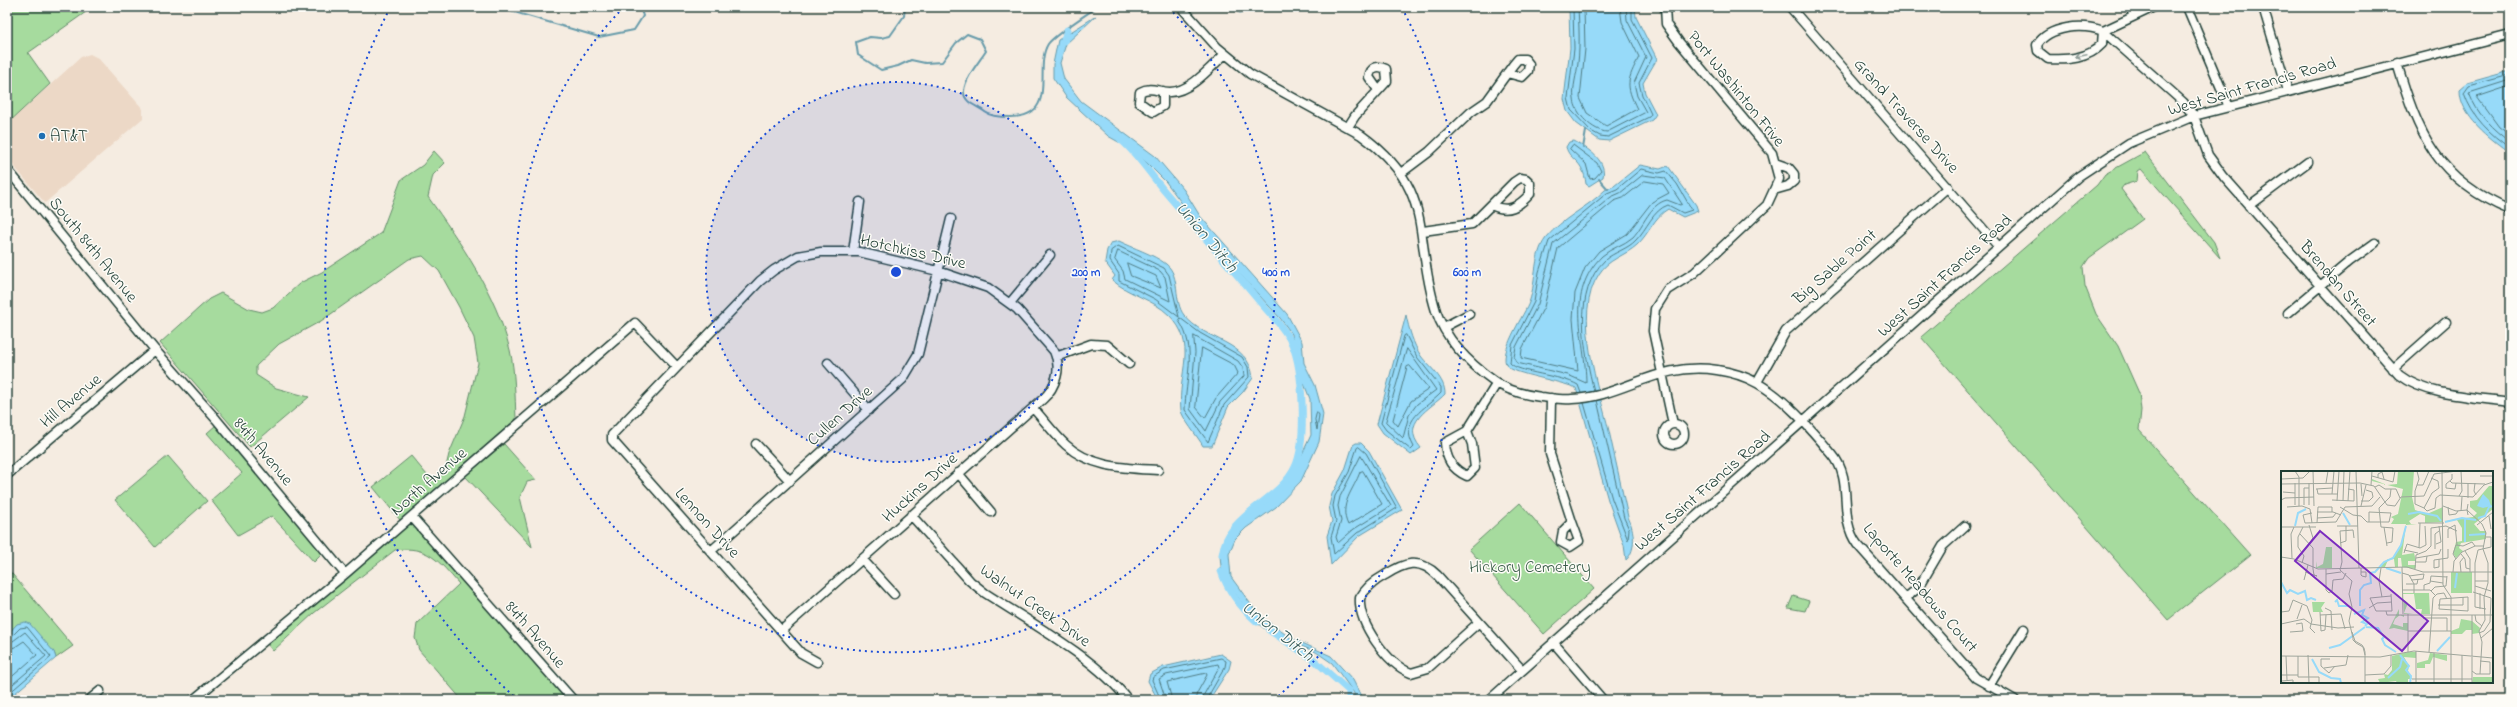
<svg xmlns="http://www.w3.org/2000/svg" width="2517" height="707" font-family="'Indie Flower',sans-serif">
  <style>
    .built { fill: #ecd8c6 }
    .green { fill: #a6db9e; stroke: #628c69 }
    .water { fill: #97daf9; stroke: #679baa }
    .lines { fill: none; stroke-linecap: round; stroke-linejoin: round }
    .shore { stroke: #4f7c83; stroke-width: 1 }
    .stream { stroke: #679baa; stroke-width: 2 }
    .canal { stroke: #97daf9; stroke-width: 7 }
    .minor-casing { stroke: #1f3d34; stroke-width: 11 }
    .minor { stroke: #fdfcf7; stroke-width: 8 }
    .oneway { stroke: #8e9c96 }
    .ring { fill: none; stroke: #1d4ed8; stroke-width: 2; stroke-dasharray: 2 4 }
    .poi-dot { fill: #1f6fb2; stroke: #fdfcf7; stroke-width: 1.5 }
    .labels { text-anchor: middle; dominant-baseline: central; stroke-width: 3; stroke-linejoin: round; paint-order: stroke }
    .street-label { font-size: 17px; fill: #1f3d34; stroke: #fdfcf7 }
    .poi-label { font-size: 17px; fill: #1f3d34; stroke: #fdfcf7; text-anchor: start }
    .park-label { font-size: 17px; fill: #3a5d49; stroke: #fdfcf7 }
    .water-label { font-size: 18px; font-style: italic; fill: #375c5b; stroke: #fdfcf7 }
    .inset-river { fill: none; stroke: #97daf9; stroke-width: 2 }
    .inset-road { fill: none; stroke: #9fa69c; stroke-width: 1 }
    .view { fill: #7b2cbf; fill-opacity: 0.15; stroke: #7b2cbf; stroke-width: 2 }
    .inset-edge { fill: none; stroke: #1f3d34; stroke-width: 2 }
    .centre { fill: #1d4ed8; stroke: #fdfcf7; stroke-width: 2 }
    .ring-label { font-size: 12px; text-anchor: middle; font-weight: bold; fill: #1d4ed8; stroke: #fdfcf7; stroke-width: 3; stroke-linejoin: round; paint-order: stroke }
  </style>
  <rect width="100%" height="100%" fill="#f5ece1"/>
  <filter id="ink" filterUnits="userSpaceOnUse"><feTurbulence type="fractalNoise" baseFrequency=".025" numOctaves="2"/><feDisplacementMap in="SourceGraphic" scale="8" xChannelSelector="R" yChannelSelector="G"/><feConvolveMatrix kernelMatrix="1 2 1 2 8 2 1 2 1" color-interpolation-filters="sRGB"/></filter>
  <g filter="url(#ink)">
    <path class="built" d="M90,54L98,58L143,109V118L45,203L7,158V124L81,57Z"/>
    <path class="green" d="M7,7H93L28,53L50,84L7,124Z
      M434,151L445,163L433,175L428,197C461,243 496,294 510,350C515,372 515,396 516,419L400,520L373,487L411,456L432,481L445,471L449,454L465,416L478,363L474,338L459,307L439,271L423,256L409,259L321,321L279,344L256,366V375L276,388L309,397L250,447L160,343L209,299L221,293L249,309L262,312L273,308L300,283L322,272L381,233L401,180L423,165Z
      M2145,152L2214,242L2220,258L2141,169L2138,171L2137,181L2124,185L2121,189L2143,219L2089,258L2083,267L2085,286L2096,314L2118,346L2139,393L2141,410L2139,430L2250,555L2168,620L1921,337L2097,185L2105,174Z
      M216,425L324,552L314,562L272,516L238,535L211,500L242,473L207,433Z
      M504,444L536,480L527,482L520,497L532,547L465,476Z
      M168,456L207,501L155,547L115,500Z
      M1520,503L1594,589L1544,634L1469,549Z
      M407,524L418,526L569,700H462L419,650L415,638L417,624L459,584C439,561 427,545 395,550L314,613L273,651L267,644Z
      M7,568L73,646L56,658L54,652L17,624L7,635Z
      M1793,596L1809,601L1805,611L1788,608Z"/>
    <path class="water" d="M1226,7H1262L1240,13Z
      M1569,7H1635L1636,17L1657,59L1643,83L1645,93L1656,114L1652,120L1609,141L1599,140L1576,123L1567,111L1564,99L1570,48Z
      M1096,16L1066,44L1060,63L1064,79L1081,101L1155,156L1184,190L1200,216L1287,314L1302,342L1304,363L1315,385L1323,414L1319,442L1301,481L1276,507L1246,528L1235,539L1229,554L1231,577L1258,614L1289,637L1331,656L1353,680L1363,700H1354V693L1332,663L1316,652L1272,634L1257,623L1222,576L1220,556L1228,537L1238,523L1274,496L1292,476L1311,435L1310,399L1294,358L1292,334L1280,318L1212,244L1166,182L1136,152L1108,136L1066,97L1053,78V64L1058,40Z
      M2510,71V153C2491,139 2459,116 2460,89L2467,83Z
      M1574,141C1587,148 1607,160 1603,177L1589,186L1586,184C1583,158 1570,162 1566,147L1569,142Z
      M1640,165L1660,169L1668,166L1696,205L1698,211L1683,217L1668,209C1654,217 1649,234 1637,245C1625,256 1608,259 1599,274C1572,314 1599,389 1609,431C1615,460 1622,488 1628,517C1634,529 1637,550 1626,560L1624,545L1608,500L1576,388C1561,381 1513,374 1507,366C1498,354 1522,318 1528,305C1537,285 1532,256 1546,238C1562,218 1587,208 1605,190L1614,186Z
      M1119,241C1133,248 1153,254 1166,264C1181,276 1173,301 1184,315C1205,342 1249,340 1253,378L1243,392L1228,407L1212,446H1203C1199,438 1181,417 1181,410C1177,374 1199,344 1169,315C1153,299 1129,295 1112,280L1115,276L1105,262L1107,250L1111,243Z
      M1406,315C1409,329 1413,344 1421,356C1430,368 1445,378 1445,394C1431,409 1399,422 1421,448L1411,455L1383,433L1377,424Z
      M1356,443H1361L1369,451L1402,510L1359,536L1331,565L1327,536L1332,521L1329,506L1332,494L1345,470L1353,445Z
      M25,622L30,624L54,652L56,658L7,700V635L17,624Z
      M1221,654L1231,661L1229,669L1209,700H1158L1148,681L1150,674L1163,667Z"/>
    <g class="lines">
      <path class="shore" d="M1573,7L1574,49L1568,98L1571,110L1591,131L1600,136L1608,137L1649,117L1651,114L1642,95L1639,83L1652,58L1632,19V7
        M1578,7C1579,26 1580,44 1578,63C1577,74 1572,88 1574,99C1575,114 1593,131 1607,132L1646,112L1637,96L1634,83L1646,57L1627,20L1626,7
        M1584,7L1585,49L1580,98L1587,113L1606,126L1637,109C1625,84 1627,81 1639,57L1622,22L1620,7
        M2510,75L2469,86L2464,93C2472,117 2490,134 2510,148
        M2510,80L2469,93C2477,114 2492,129 2510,142
        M2510,86L2477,97L2499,127L2510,135
        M1573,145L1597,163L1601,171L1595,178L1590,179L1586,164L1570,149Z
        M1643,175L1665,178L1682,204L1680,205L1667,200C1650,204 1644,225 1633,237C1624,245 1611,248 1602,256C1564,294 1586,339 1586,383L1568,375L1517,363L1514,357L1516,347L1538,304L1553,244L1611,197L1620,193Z
        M1645,181L1663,184L1669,193L1652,202L1627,234L1599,251L1585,268L1575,293L1573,319L1578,371L1521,358L1522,349L1544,307L1558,248L1614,201L1623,198Z
        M1118,246L1164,268L1169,275L1179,317L1155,299L1119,281V274L1110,261L1111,251Z
        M1118,251L1160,271L1165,277L1170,301L1125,279L1123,271L1115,260Z
        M1127,263L1156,276L1161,288L1131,276Z
        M1180,318L1200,333L1242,357L1248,367L1249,377L1224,405L1208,442L1185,410C1185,380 1198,348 1179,321Z
        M1406,335L1417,357L1441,387V393C1426,409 1398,419 1414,447L1411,450L1386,430L1381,423L1404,336Z
        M1194,336L1238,361L1243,368L1244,376L1220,402L1206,431L1190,409L1195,353Z
        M1202,348L1234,365L1238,373L1216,398L1205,418L1196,407Z
        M1407,349L1436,390L1417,404L1409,415L1403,438L1386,422Z
        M1410,366L1429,389L1411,401L1398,426L1393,420L1407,367Z
        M1581,393L1578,385C1561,375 1518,373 1510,363L1512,345L1534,302L1539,272L1549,241L1607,193L1617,189L1641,169L1659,173L1666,171L1677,184L1692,210L1683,213L1668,205C1653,210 1647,229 1636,240C1628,249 1614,252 1605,260C1572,292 1584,351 1594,391
        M1584,403L1612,499L1628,540L1629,529L1624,518L1597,400
        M1317,412L1319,415L1317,430L1315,420Z
        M1359,447L1366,453L1397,508L1357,533L1334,554L1331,537L1336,521L1333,506L1335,496L1349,472L1357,448Z
        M1361,456L1391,506L1354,529L1338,543L1336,537L1341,521L1338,506L1340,497Z
        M1363,471L1382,504L1348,525C1338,504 1354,490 1360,472Z
        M7,638L11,637L20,628L27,627L51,657L7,695
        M7,643L13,641L25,632L46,656L7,689
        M7,649L15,647L24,641L37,655L7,681
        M1161,700L1152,680L1153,677L1164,670L1221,658L1226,661L1225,667L1206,700
        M1166,700L1159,679L1166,675L1218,664L1219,667L1201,700
        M1172,700L1167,682L1206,673L1207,675L1197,693L1195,700"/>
      <path class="stream" d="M497,7L599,37L634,30L643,16L640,7
        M905,7L904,16L890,36L881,38L870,37L856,42L858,55L881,70L898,66L911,60L925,63L942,62L956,43L967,34L980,39L986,51C979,62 965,78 964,91C963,103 978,106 985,112C991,117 1002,117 1010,117C1060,117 1033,68 1048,44C1053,36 1087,14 1097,7
        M1583,148L1586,131
        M1599,179L1608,189"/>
      <path class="canal" d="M1063,42L1067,30
        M1121,140C1137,153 1152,177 1166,193C1197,229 1228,264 1259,301C1270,314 1285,328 1292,344C1303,369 1307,442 1295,467C1279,502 1227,513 1222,555
        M1221,571C1228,592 1240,607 1257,622
        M1269,630L1313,659L1349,691V700"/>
      <g class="minor-casing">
        <path id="minor" d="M1181,7L1217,47L1250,74L1361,135C1438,191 1412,235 1436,311C1446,340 1470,364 1494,381C1508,391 1525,395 1541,397C1551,398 1561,400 1572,399C1624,397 1657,361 1717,370C1730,372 1745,376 1757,383C1786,399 1810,428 1832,454C1855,481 1837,516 1857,544L1976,678L2015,700
          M1665,7L1666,24L1679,42L1772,153L1779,179L1767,205L1694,273L1667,290L1655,309L1653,331L1673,424
          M1790,7L1998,246
          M2131,7L2133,15
          M2187,7L2229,107
          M2263,7L2288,91
          M2103,31L2102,44C2088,59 2068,60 2048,59L2038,51L2037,45C2049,26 2083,23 2103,31L2183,102L2194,116L2208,155L2224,177L2399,375C2426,396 2476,397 2510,402
          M2103,31L2154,7
          M2397,63C2418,134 2437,180 2510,210
          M1163,91V106L1153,112L1139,102L1140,92C1151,86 1158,92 1170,92C1190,92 1211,67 1225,54
          M1348,127L1355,116L1387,81L1386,69C1377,65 1371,67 1369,77L1378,90
          M7,169L155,350L216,419L345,574
          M1401,173L1429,152L1471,112L1487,101L1513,65L1518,59H1525L1529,64L1528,71L1522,77L1507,73
          M1774,190L1788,186L1794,181V174L1789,168L1775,163
          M2249,206L2308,162
          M1423,231L1472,224L1514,182L1520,178L1526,179L1530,183V194C1519,206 1508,214 1492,205
          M853,252L860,202
          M1010,303L1050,255
          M2288,313L2350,261L2375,243
          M1444,327L1469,314
          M1056,357L1091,344L1107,345L1129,364
          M828,363L869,410
          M2393,369L2446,322
          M1757,382L1786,331L1948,187
          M1551,398L1550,454L1572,522L1563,531L1561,542L1570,547L1579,541L1572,522
          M1033,408C1044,420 1054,434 1066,445C1091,468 1126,468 1158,470
          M1664 434a10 10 0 1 1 20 0a10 10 0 1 1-20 0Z
          M1467,431L1472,444L1475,468L1467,476C1452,469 1446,459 1445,443L1467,431L1497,383
          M756,444L790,481
          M958,473L991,512
          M7,475L155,350
          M911,515L970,581L985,593C1028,621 1097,659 1128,700
          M412,517L573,700
          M711,551L903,379L918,354L951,219
          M862,559L894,594
          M1906,598L1919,587L1943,546L1965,526
          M1478,623L1428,668L1411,673C1387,664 1358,623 1360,598C1366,587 1374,581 1385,575C1404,563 1419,557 1437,575L1522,670
          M782,630L1043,399C1056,387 1062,368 1054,351L1017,309L988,288L938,271L859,252H821L798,256L774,270L760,281L612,435V440L801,653L817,662
          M1553,642L1603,700
          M1989,686L2024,629
          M89,700L100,691
          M193,700L345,574L635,323L677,367
          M1489,700L2079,176L2129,143L2194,116L2510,35"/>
      </g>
      <use href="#minor" class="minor"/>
    </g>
    <defs><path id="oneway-shaft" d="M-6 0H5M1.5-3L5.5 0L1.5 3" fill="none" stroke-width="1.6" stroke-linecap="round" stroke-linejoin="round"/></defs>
    <use class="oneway" href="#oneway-shaft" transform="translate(2081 56) rotate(168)"/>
  </g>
  <circle cx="896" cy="272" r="190" fill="#1d4ed8" fill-opacity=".12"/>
  <g class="ring">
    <circle cx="896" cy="272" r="190"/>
    <path d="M1169 8A380 380 0 1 1 623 8"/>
    <path d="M518 700A571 571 0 0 1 390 8M1402 8A571 571 0 0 1 1274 700"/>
  </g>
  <circle class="poi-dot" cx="42" cy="136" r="4"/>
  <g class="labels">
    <g class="street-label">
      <text transform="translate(2252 87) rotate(-16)">West Saint Francis Road</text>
      <text transform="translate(1736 89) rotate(51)">Port Washinton Frive</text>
      <text transform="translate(1906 116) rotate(48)">Grand Traverse Drive</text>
      <text transform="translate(93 250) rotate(51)">South 84th Avenue</text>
      <text transform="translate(913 252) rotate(13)">Hotchkiss Drive</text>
      <text transform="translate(1835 267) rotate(-41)">Big Sable Point</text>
      <text transform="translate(1945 276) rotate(-42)">West Saint Francis Road</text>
      <text transform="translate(2338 284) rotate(49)">Brendan Street</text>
      <text transform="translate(71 401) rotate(-40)">Hill Avenue</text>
      <text transform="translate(840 416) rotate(-42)">Cullen Drive</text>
      <text transform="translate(263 452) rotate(50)">84th Avenue</text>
      <text transform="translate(429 482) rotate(-41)">North Avenue</text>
      <text transform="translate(920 488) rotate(-42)">Huckins Drive</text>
      <text transform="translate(1703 491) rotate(-41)">West Saint Francis Road</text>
      <text transform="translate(707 523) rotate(48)">Lennon Drive</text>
      <text transform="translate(1920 588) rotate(49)">Laporte Meadows Court</text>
      <text transform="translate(1035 606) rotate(35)">Walnut Creek Drive</text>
      <text transform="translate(535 635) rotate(49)">84th Avenue</text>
    </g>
    <g class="poi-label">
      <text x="50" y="136">AT&amp;T</text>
    </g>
    <g class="park-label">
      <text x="1530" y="567">Hickory Cemetery</text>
    </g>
    <g class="water-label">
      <text transform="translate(1206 238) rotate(50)">Union Ditch</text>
      <text transform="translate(1277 632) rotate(38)">Union Ditch</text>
    </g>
  </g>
  <g transform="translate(2281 471)">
    <rect width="212" height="212" fill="#f5ece1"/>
    <path d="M117,0H133L131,26L134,39L146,43L162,36V51L144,52V45L139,43L128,50L130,53H136L125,54L121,84L133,82L135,90H127V94H135L134,98L121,96L120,87H117V96H114L113,88L107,89L104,96H98L107,88H111L120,74L125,53H110L113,48L110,46L117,43L122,18L91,10V8L106,14L116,13ZM208,15H212V38L193,53L199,60H205V68L180,72L178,77L182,80L175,87L172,82L175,71L181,70V57L176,49L163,50L192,46L196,42L189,36V30L196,29ZM45,76H51V97H35L36,90V96L42,93ZM170,101H191V122H170ZM122,122H148L149,143H140L141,138H135L133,123H122V128L127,132L123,142L133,143H123V146L119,144L114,148L112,153L122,156V152H127V160L113,157L108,158L118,138V144H123ZM31,131H44L40,137L42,141H32ZM180,148L191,150L199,157L198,162L191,163V159H185L181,163H170V160L178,157ZM127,181H135V187L123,186L128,195L127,200L131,208H127V212H116L115,210L99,212L97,208L104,207L103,203L107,204L111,199V185ZM149,182L166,184V190L152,186L149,193H144V197H136V192L147,189ZM192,206H212V212H191Z" fill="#a6db9e"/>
    <path d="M202,23L208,29L210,35L202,37L196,35Z" fill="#97daf9"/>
    <path class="inset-river" d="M212,19V32M62,42L69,54M127,43L138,41L156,45L160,50M197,47L204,45L208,36L212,35M184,48V71M164,51L181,47L195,49M14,55L17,42L25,38M188,64L204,63M105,97L120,102M0,111L6,122L9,119L17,123L24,120L26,129L30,127L35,129M174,117L176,102M54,131L56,129L58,135H67M79,135V119L83,114L90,112L89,102L94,101L103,91L112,87L120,74L125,55M73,143L83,139L81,144L87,147L81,151L86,153L84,155M85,156L97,157L103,166L101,168L104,174L115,181M48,177L59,174L84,156M156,180L169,166M119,184L128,195L125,199L130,205L129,212M31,188L38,201L50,207L59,208L60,212M107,207L119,196L121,188"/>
    <path class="inset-road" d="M14,0L18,6V35M32,0L33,35M75,0L78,97M136,0L138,8L134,20V33L143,37M161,0L162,114L170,126V212M171,3V8L165,13V17L174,18L175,12M91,5L112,11L114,0M199,5H212M97,7V3L101,1L103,8M0,8L22,7L29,0M169,10L171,12L204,13M28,12V34M45,12L47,0M194,12L193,20L195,24M0,13L79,12L93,15L106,34L114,35L120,26L143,25L153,3L176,0M80,13L81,25M90,14L91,0M136,14H142L148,0M94,16L98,14L104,18H115L119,27M35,18L51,17M36,18L37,23H57M2,21L14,22M51,23L53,0M178,25L181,20L180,0M187,27V12M0,29L4,27L33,26M51,29L73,30V19L67,18M56,30L58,0M62,30L63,0M67,30L69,0M80,30H88L92,26L91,21L85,19M187,33L186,39L201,53L205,62L202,78L207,92V112L203,126L204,149L198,160L201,171L199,203M14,34V12M23,34V17H28M80,35L85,14M162,35L175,40L186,39L187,44M6,36L21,35L29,38L31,52M59,36L72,44L80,45L86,51H108L110,42L88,41V51M167,36L168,44L175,43L177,40M143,37L146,40L154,37L155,27L159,24L192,26L203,14L212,11M143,37L151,22L158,17L157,10L150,7M180,40L181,26M36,41H52L60,44M31,42L22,44L24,52L55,51L64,36L91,35L99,26M208,45L210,58M36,47L52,46L55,42M36,52L37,36H51V41M137,52H163M28,54L32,67L28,73M196,54L212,41M56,55H77M0,56H35M103,56L106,75M19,63L32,77V98L33,104L36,105L24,101M167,67V58L174,54L176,74M59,72L65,70V55M106,72L111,71L112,57L100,56L98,37L109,26L110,18M155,73L160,71L158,55M138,77L139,52M154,78V63L158,60M123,79L137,82M184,80L189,88V101M123,82L126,73L139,77L145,74L144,55M180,83L184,88L185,97L189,98M0,86L13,88L37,98L126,96L142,101H212M11,87L10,63L13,56M135,87L158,83L160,78M158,88V96L153,97V89L167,87V78M175,88L172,83L175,74L182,75L191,71L194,75M135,91H145L146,85M21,92L23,85L17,76V66L22,56M121,96L122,143M80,97V104L81,105L85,106V101H80M100,97L98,110L101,126M45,98V119L48,122L51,120L52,109L62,108L65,102M134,98L135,84L145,80L150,75V57L165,55L176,60M172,101L173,90L181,81L194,75H203M180,101L179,91L183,86M121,102L128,104L133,113V122M45,103L60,101M128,105L143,103L142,108L130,109M23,109L27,94M149,110L162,112M194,110H207M125,113H136L137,108M194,115L210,120M122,119H149L154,124M143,119V114L149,112L150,105L166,106M150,120L154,116L165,115L166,105M192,121L210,127L209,151L203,160L198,162M199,122V138M187,126V140L158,138L159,128ZM89,127L95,140H111L110,123M89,127L110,125M157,134H182V126M44,137L50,140L51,159M88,137L96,132L111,131M205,138L194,136V92L197,79L210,76V66H205M105,140L106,144H212M0,141L8,140L12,129L26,135L31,149L29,157L34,162M39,141L40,160L44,159L45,144M127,143V181M39,144L60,143L64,158M191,144V185M194,144L195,150L201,155M142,147H166V160M16,148L21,134M0,153L23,148L30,153M30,153L57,157L73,156M127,160H170M9,161L22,160L21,152L15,153M71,161L74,170L81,174L83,177L84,181V184L82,176L75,172L72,169V167L68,150L71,136L68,123L71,110L59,99L61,91L59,60L72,59L73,67M200,167L212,157M148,181L152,127L156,123L163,122L166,128M27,184L28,212M84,184V212M181,184V212M0,185L99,186L133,180L212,187M5,185L6,209M17,185V206H38V212M49,188H40V195L48,202L54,195M43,197L65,194L67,184M191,200L195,203H209V191L199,190M0,204H17M84,204L103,203L110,195V184M131,208H191M1,210L12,209V212M135,212V180M153,212V182M191,212V186"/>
    <path class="view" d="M39,60L147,150L121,180L14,90Z"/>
    <rect width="212" height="212" class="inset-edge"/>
  </g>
  <circle cx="896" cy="272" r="6" class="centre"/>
  <g class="ring-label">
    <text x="1086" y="276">200 m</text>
    <text x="1276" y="276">400 m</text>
    <text x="1467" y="276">600 m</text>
  </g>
  <rect width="2517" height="707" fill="none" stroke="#fdfcf7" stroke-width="24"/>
  <rect x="12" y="12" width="2493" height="683" fill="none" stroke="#1f3d34" stroke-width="1.5" filter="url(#ink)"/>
</svg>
